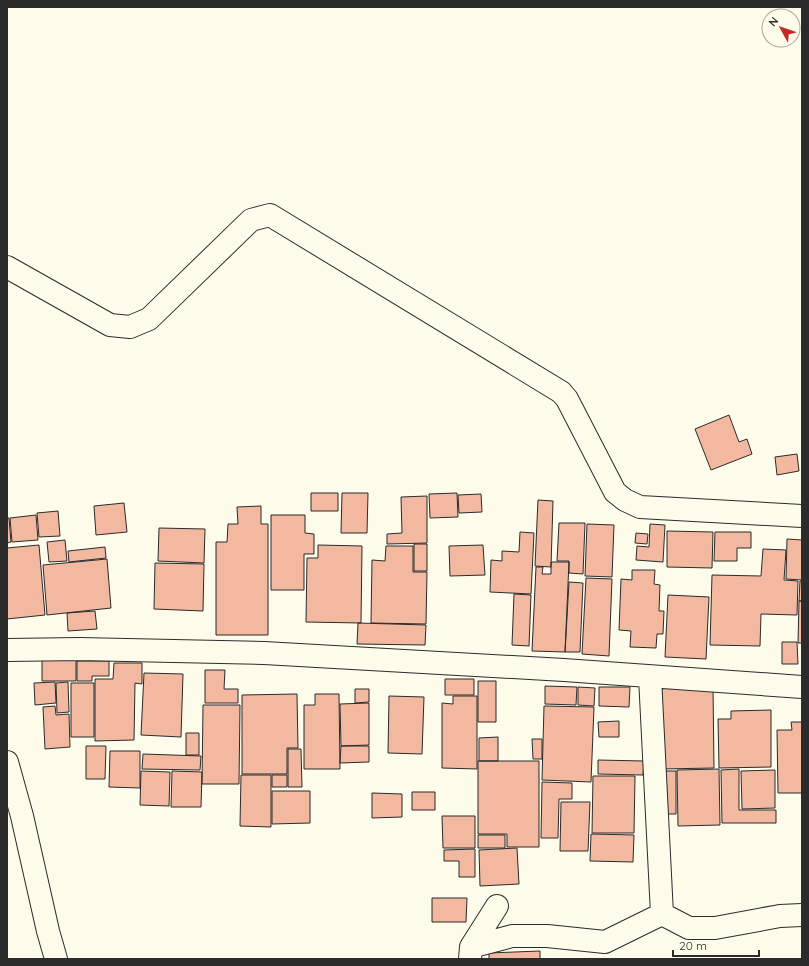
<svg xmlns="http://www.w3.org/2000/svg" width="809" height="966" font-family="Quicksand,sans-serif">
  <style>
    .building { fill: #f2b8a0; stroke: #2b2b2b }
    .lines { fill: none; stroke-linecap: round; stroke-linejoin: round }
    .minor-casing { stroke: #2b2b2b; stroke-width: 24 }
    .minor { stroke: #fdfbea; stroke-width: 22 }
  </style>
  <rect width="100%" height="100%" fill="#fdfbea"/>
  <path class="building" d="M729,415L739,442L747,439L752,454L711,470L695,429Z
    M797,454L799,471L777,475L775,457Z
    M311,493H338V511H311Z
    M342,493H368L367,533H341Z
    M457,493L458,517L430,518L429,494Z
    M481,494L482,512L459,513L458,495Z
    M427,496V543L387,544V534L402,533L401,497Z
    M538,500L553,501L551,567L535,566Z
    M124,503L127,532L96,535L94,506Z
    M261,506V524H268V635H216V542H227L228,524H238L237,507Z
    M58,511L60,536L39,537L37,513Z
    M36,515L38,540L12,542L10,518Z
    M271,515H305V533L314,534V554H304V590H271Z
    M7,518H9L11,542L7,543Z
    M559,523H585L583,574L569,573V561H557Z
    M587,524L614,525L612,577L585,576Z
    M650,524L665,525L663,562L636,560L637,546L649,547Z
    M159,528L205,529L204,563L158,561Z
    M667,531L713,532L712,568L667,567Z
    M520,532L534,533L531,594L490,592L491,560L502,561V551L519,552Z
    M715,532H751V548H737V561H714Z
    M636,533L648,534L647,544L635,543Z
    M787,539L802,540V580L786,579Z
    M65,540L67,561L49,562L47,542Z
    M414,544H427V571H414Z
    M39,545L45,615L7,619V548Z
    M318,545L362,546L361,623L306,622L307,558H318Z
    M483,545L485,575L450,576L449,546Z
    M386,546H413V572H427L426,624L371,623L372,560L385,561Z
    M105,547L106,558L69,562L68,551Z
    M763,549L786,550L784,580L798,581L797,615L761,614L760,646L710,645L712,575L761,576Z
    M107,559L111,608L47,615L43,565Z
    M551,562H569L565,652L532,651L536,567H543L542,574H551Z
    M155,563L204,564L203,611L154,609Z
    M632,570H655L654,584L660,585L659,611H664L663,634H657L656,648L630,647L631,631L619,630L621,579L632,580Z
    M586,578L612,579L609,656L582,654Z
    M800,581H802V601H799Z
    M569,582L583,583L580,652H565Z
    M514,594L531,595L529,646L512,645Z
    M668,595L709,597L706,659L665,657Z
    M799,601H802V643H798Z
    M95,611L97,629L68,631L67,613Z
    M358,623L426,625L425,645L357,644Z
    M782,642H797L798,664H782Z
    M42,660H76V681H42Z
    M77,661H109V676H92V681H77Z
    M114,663H142V684L135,683L134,740L95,741V679H113Z
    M205,670H225L224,689H238V703H205Z
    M144,673L183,674L181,737L141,735Z
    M445,679H474V695H445Z
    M478,681H496V722H478Z
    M55,682L56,703L35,705L34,683Z
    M68,682L69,712L57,713L56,683Z
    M71,683H94V737H71Z
    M545,686L577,687L576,705L545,704Z
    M578,687L595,688L594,706L578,705Z
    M599,687H630L629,707L599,706Z
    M713,687L714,768L661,769L660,688Z
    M355,689H369V702L355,703Z
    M297,694L298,748H287V774H242V695Z
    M315,694H339L340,769H304V705H315Z
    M389,696L424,697L422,754L388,753Z
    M453,696H477V769L442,768V703L453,704Z
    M369,703V745L341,746L340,704Z
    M203,705H240L239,784H202Z
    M55,706L56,715L69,714L70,747L45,749L43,707Z
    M544,706L594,707L591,782L542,780Z
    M771,710V767L719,768L718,719H731V711Z
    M619,721V737H599L598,722Z
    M791,722H802V793H778L777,730H792Z
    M186,733H199V755H186Z
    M498,737V761H479V738Z
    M532,739H542V759H533Z
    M86,746H106L105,779H86Z
    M341,746H369V762L340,763Z
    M288,749H301L302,787H288Z
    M110,751H140V788L109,787Z
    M143,754L201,756L200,770L142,769Z
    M598,760L644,761L643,775L598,774Z
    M478,761H539V847H507V834H478Z
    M719,769L720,825L678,826L677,770Z
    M739,769V810H776V823H722L721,770Z
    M775,770V808L742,809L741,771Z
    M141,771L170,772L169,806L140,805Z
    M172,771L202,772L201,807H171Z
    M661,771H676V814H662Z
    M241,775H271V827L240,826Z
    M272,775H287V787H272Z
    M593,776H635L634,833H592Z
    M542,782L572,783V799H559L558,838H541Z
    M272,791H310V823L272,824Z
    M412,792H435V810H412Z
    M372,793L402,794V817L372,818Z
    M561,802H590L588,851H560Z
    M442,816H475V848H443Z
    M591,834L634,835L633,862L590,861Z
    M478,835H505V848H478Z
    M517,848L519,884L480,886L479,850Z
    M475,849V877H459V861H444V850Z
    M432,898H467L466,922H432Z
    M540,951V959H489V953Z"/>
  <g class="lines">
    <g class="minor-casing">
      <path id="minor" d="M7,267L110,325L130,327L149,319L251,220L270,215L561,392L567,399L615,492L625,500L640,507L802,516
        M7,650L80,649L264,653L564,670L802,687
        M650,677L662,914L689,928H715L780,916L802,915
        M7,762L22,816L48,931L56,959
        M471,947L497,906
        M470,959L471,947L512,936H547L605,942L662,914"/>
    </g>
    <use href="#minor" class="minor"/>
  </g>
  <rect width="809" height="966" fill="none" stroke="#2b2b2b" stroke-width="16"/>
  <g transform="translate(781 28) rotate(310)"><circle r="19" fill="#fdfbea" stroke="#a9a89e"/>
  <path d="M0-3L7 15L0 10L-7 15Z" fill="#c62828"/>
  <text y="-6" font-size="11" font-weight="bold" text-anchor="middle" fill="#2b2b2b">N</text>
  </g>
  <path d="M673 950v6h86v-6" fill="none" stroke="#2b2b2b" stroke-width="2"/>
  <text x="679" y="950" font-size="12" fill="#2b2b2b" stroke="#fdfbea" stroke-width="3" paint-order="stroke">20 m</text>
</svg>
